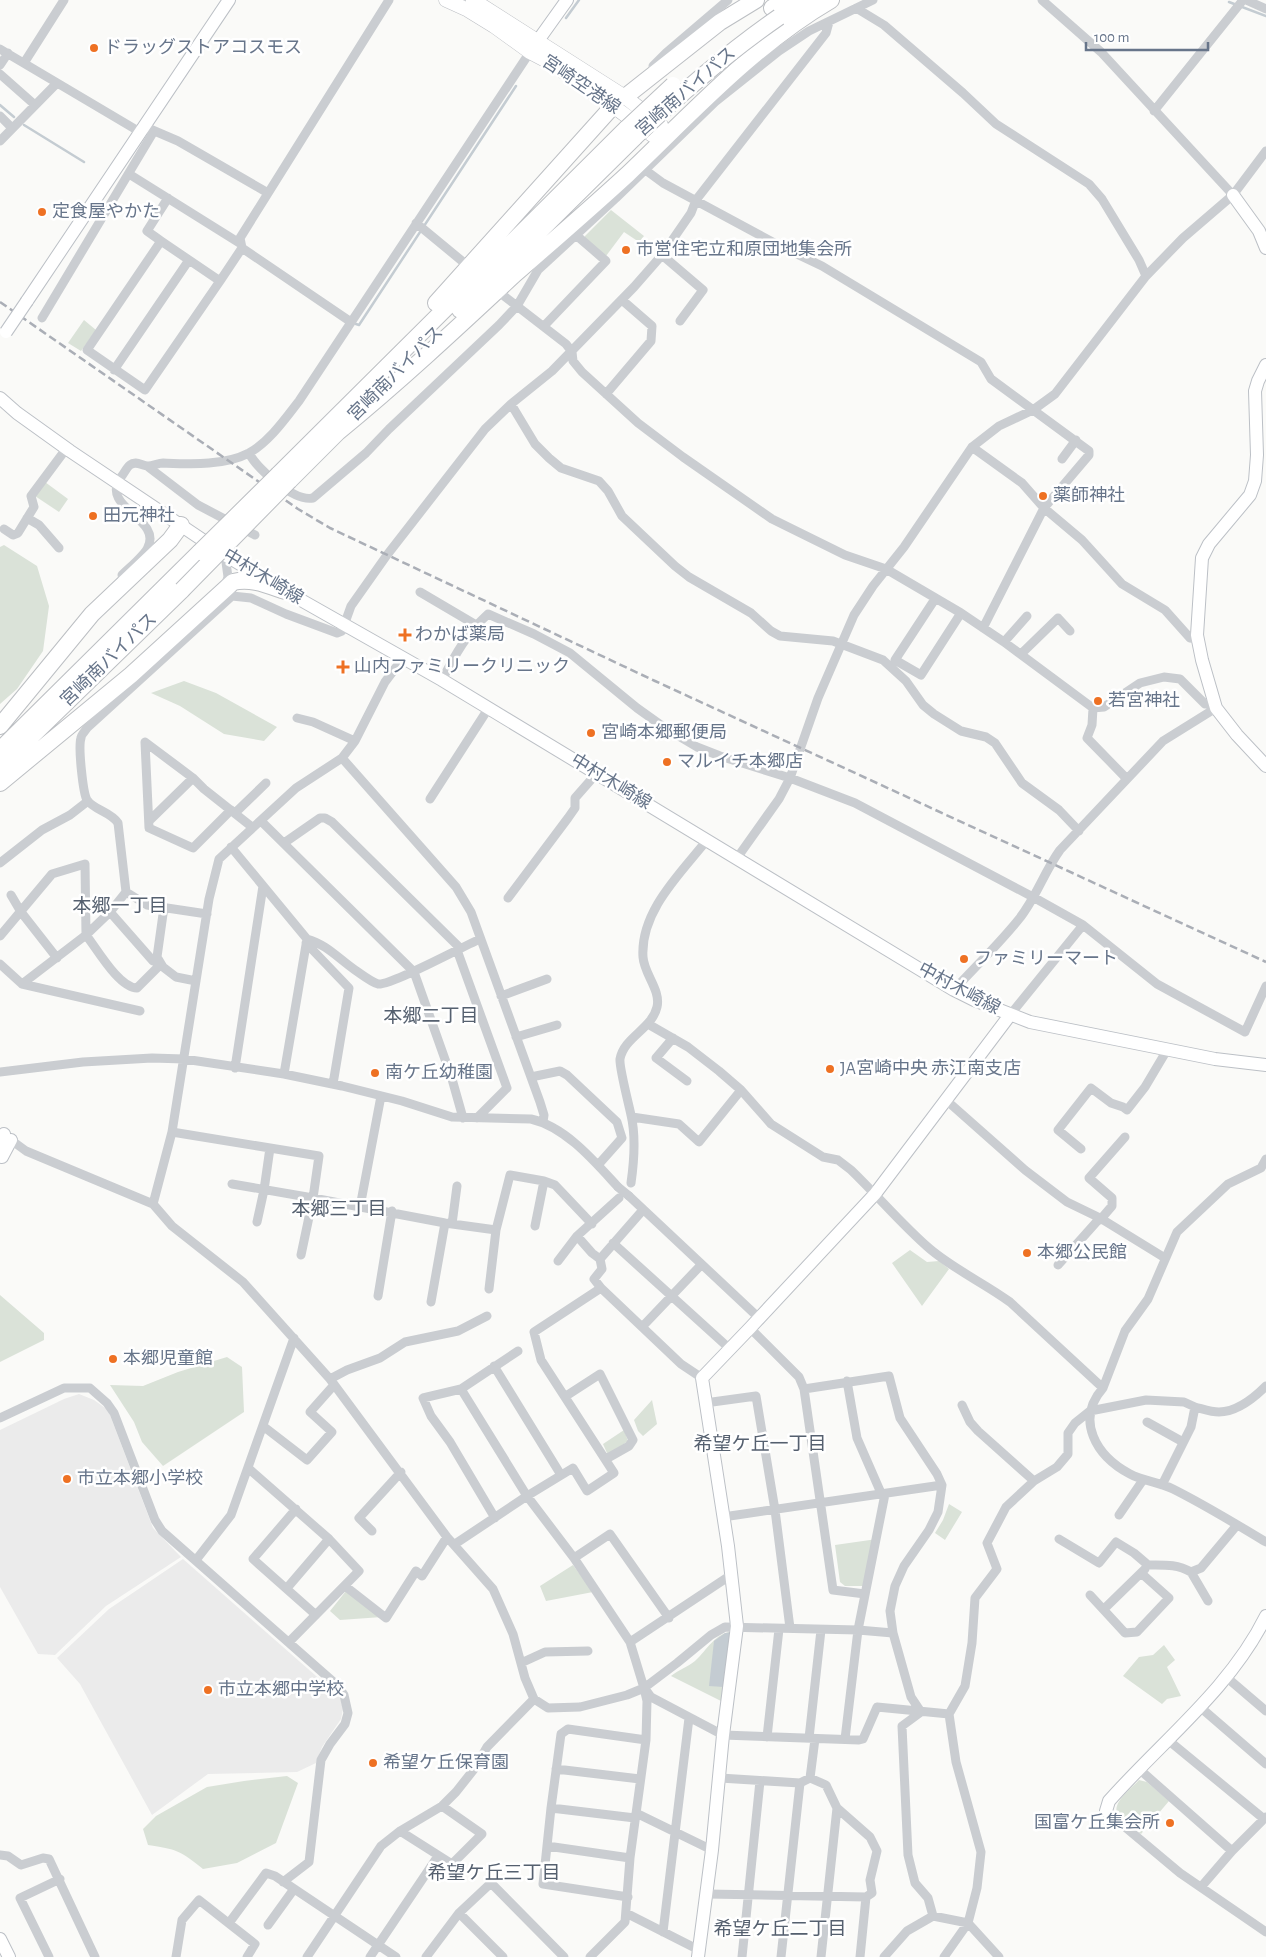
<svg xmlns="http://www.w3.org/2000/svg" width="1266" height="1957" font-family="'Alegreya Sans','Noto Sans JP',sans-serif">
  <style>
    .built { fill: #ebebeb }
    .green { fill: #dae2d8 }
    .water { fill: #c4ccd2 }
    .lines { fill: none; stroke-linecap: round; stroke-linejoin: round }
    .stream { stroke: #c4ccd2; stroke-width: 2.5 }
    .secondary-casing { stroke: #bcc0c6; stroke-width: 14 }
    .primary-casing { stroke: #bbbec3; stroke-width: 15 }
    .highway-casing { stroke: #bcbfc3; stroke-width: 18 }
    .street { stroke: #cacdd1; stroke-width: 9 }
    .secondary { stroke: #fff; stroke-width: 12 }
    .primary { stroke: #fff; stroke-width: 14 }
    .highway { stroke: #fff; stroke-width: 16 }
    .rail { stroke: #aaaeb6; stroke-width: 2.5; stroke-dasharray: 8 4; stroke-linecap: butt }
    .secondary-bridge-casing { stroke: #bcc0c6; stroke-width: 14; stroke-linecap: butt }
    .highway-bridge-casing { stroke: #bcbfc3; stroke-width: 18; stroke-linecap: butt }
    .street-bridge { stroke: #cacdd1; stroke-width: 9 }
    .secondary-bridge { stroke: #fff; stroke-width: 12 }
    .highway-bridge { stroke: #fff; stroke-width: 16 }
    .poi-dot { fill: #ee7123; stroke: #fff; stroke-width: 2 }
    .labels { text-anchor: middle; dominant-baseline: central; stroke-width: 5; stroke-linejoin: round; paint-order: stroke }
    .poi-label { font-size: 18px; fill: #67758a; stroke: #fff; text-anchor: start }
    .street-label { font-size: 18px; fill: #67758a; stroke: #fff }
    .neighbourhood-label { font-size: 19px; fill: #55606f; stroke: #fff }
  </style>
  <rect width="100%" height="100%" fill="#fafaf8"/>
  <path class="built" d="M79,1394L94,1400L108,1410L153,1528L181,1557L106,1606L55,1655L38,1654L0,1587V1430L64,1399Z
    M183,1559L340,1697L343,1709L341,1719L322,1747L316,1763L297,1772L208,1774L152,1815L80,1684L57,1658L109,1609Z"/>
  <path class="green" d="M611,210L644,236L639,242L624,232L606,256L585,239V236Z
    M84,320L96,330L81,351L68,343Z
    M45,482L68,499L59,512L35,496Z
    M4,545L37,566L49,606L43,651L17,689L0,704V547Z
    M184,681L216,693L277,727L264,741L224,734L180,706L151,693Z
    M910,1250L927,1262L939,1261L949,1269L922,1306L892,1263Z
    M0,1295L44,1333V1340L0,1362Z
    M227,1357L242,1367L244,1412L163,1466L142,1442L134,1422L110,1385L143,1386L178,1372Z
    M652,1400L657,1424L643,1436L638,1431L634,1420Z
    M624,1430L628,1441L610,1454L607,1453L603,1444Z
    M949,1504L962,1512L945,1540L935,1533L943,1520Z
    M877,1539L863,1586H845L840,1582L835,1545Z
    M573,1565L593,1592L546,1601L540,1586Z
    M346,1591L382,1617L340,1620L330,1611Z
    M733,1631L723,1702L671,1676C678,1670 688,1667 695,1661C708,1649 714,1634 733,1631Z
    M1164,1645L1175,1660L1167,1667L1181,1696L1167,1699L1162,1704L1123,1676L1139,1657L1153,1655Z
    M287,1776L298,1783L276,1843L237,1863L203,1869C181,1851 176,1849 148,1845L143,1829L156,1816L207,1787L244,1781Z
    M1139,1780L1147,1782L1169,1801L1141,1834L1117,1814C1113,1801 1131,1789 1139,1780Z"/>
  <path class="water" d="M732,1632L724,1687L709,1686L714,1641L725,1633Z"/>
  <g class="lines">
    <path class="stream" d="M1229,2L1266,16
      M566,18L579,0
      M0,105L14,117
      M24,125L84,162
      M356,324L359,325L516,86"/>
    <g class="secondary-casing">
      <path id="secondary" d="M532,49L567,0
        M1233,195L1259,231L1266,248
        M27,301L229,0
        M1266,365L1258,381L1255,391L1257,455L1255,481L1250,495L1209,544L1202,558L1197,635L1202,660L1216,708L1237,735L1266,766
        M0,398L17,413L70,451L225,555L285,591L442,680L954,990L974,1000L1030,1022L1215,1059L1266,1065
        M0,1142L4,1134
        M0,1155L2,1157L11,1140
        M1106,1811L1109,1801C1162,1741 1230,1689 1266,1616
        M0,1939L9,1957
        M698,1957L712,1850L723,1735L737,1626L728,1546L702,1378L750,1328L875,1194L1010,1015"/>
    </g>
    <g class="primary-casing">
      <path id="primary" d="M446,0L468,10L494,26L530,52L551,63L613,106L652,135L664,138L661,125L625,97L473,0"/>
    </g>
    <g class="highway-casing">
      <path id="highway" d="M772,8L784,0
        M779,17L808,0
        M625,97L720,22L756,0
        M436,303L613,106
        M460,310L635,137
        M338,432C399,382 457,328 515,274C553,241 591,208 628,174C692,113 754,45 831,0
        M278,475L627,128
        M289,481L346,424
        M0,726L92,614L170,540L181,525
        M0,750L200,552
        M0,767L182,590
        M0,783L131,675L233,582C252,578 267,585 285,591"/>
    </g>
    <path class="street" d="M1042,0L1101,52L1233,195
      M1246,0L1266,9
      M856,8L884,25L963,93L996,124L1089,184L1102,199L1139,260L1146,276
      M0,49L140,132
      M24,63L64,0
      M0,65L8,53
      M653,66L666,53L728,0
      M0,74L35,105
      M1154,111L1243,0
      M0,116L12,128
      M150,129L178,141L268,193
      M0,141L57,83
      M644,169L663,183L778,245L822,266L981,362L991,379L1089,451V455L1044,508L983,628
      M129,174L241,244
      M416,223L462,261
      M161,241L220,281L145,390L87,350Z
      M161,241L147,231L168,198
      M662,255L703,290L680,321
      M220,281L242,248
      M504,296L566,344L572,352L573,361L582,372L638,423L683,457L772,519L845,555L886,569L961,613L1004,642L1093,708L1104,707L1140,683L1164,677L1180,679L1205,704H1215
      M42,318L154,131
      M351,322L242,248L240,238L389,0
      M544,326L606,261L576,235
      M114,370L189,260
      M606,394L651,341L652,326L622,300
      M511,404L535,444L549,458L561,468L599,481L608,491L622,516L675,566L689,577L751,613L771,631L780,636L833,641L883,660L906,681L923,705L934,714L961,731L986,737L995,743L1022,783L1059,810L1079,831
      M972,447L1022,483L1044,508L1082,540L1122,584L1165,610L1190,638L1198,639
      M249,453C257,469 294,502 313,498L366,453L389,429L499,325L517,306L538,270L616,198L715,102L779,51L809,31L873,0
      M1062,459L1076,440
      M147,466L198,505L255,535
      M27,518L39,525L59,548
      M4,529L13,535L18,533L34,507L31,496L66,449
      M122,575C129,568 145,555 148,547C162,518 99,508 121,477C124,474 126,468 130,465C136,460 142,466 148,466C153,466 158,463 163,463C190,464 224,466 249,453C269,442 285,419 299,401L530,52
      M225,586L228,577L225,555
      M420,592L476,625
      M935,599L895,660L921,675L961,613
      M1004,642L1027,616
      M1021,654L1058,618L1070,631
      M442,680C455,655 467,633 488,614L534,634L570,653L637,708L665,728L697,747L720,756L790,778L855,803L1033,897L1083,925L1157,984L1245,1032L1266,986
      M1093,708L1092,725L1087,738L1127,779
      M297,718L313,722L355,741
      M342,758L456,887L471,912L540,1102L544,1115L543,1122
      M430,799L488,709
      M231,810L193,848L149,828L145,742L193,778L204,789L252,827
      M235,813L266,783
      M149,821L193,778
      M261,821L414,972L452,1079L463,1118
      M284,843L320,818H325L332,822L460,948
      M231,847L307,939C326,944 339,959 355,970C361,974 371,982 378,984C390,986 464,946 480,939
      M737,858L779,799L790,778L818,698L854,615L873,586L904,547L972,447L999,426L1033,410L1055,394L1146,276L1183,238L1233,195L1266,151
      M0,863L42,830L70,815L88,801
      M126,892L110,912L86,935C97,949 119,988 137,988L159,966
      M11,895L21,912L57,958
      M508,898L568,818L575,808V798L597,773
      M164,907L157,957L163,967L176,977L196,981
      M110,912L153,961
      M207,914L147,905L126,892L118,823C111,812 94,810 87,800C83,793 78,747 81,738C81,735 85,731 87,728L232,596L251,598L286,614L337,633L342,631L351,606L387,555L485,429L511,404L552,371L634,287L662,255L691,213L696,200L826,33L829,22
      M0,936L52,874L85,864L86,935L22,984L0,964
      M306,943L349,988L333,1084
      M457,950L507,1088L477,1118
      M22,984L140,1011
      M954,990C975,967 999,944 1019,919C1036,898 1044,872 1060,850L1163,741L1216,708
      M501,996L547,979
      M1010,1015L1083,925
      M648,1024L688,1047L719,1071L741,1090L771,1124L823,1157L838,1160L851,1170C877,1195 903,1226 930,1249C955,1270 984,1283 1010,1302L1103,1388
      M516,1037L557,1025
      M673,1038L656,1058L687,1081
      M235,1068L263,886
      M0,1072L83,1062L152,1058L184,1059L284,1074L342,1086L402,1101L452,1117L531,1119C566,1127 595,1162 618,1187
      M284,1074L307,939
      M531,1077L560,1071L567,1075L617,1122L622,1138L598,1165
      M946,1100L1025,1170L1067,1202L1100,1218L1165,1258
      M632,1117L679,1124L699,1142L741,1090
      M172,1132L319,1156L313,1198L445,1223L496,1230
      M7,1137L26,1151L153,1204L172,1226L243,1282L330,1379L447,1537L493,1589L513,1634L525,1678L534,1699L548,1708L580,1707L627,1695L644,1688L677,1663L711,1635L725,1627L858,1630L893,1633
      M1081,1149L1058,1130L1091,1088L1111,1103L1123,1107L1127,1110L1145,1087L1167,1050
      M1266,1159L1261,1168L1228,1184L1177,1232L1148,1299L1125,1331L1103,1388C1075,1420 1096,1456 1130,1474C1143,1481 1159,1482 1173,1489C1205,1505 1236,1524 1266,1542
      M631,1183C634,1162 636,1136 631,1115C629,1105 619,1067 620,1059C624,1037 652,1029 657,1007C661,990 644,974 643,957C640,911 681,873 707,840
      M232,1184L313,1198L301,1255
      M629,1196L759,1318
      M153,1204L172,1132L209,899L219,859L296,788L342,758L355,741L385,682L403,658
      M360,1207L381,1096
      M642,1211L600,1259L602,1269L594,1279L601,1288L681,1364L702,1378
      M1100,1220L1112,1206V1198L1089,1178L1125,1137
      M257,1222L264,1190L270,1148
      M452,1224L457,1186
      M535,1226L544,1181
      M577,1236L592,1253L600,1259
      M613,1243L730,1349
      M558,1261L577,1236L619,1198
      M1058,1265L1100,1218
      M489,1289L496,1230L510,1175L544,1181L555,1185L592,1224
      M378,1296L392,1211
      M431,1302L445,1223
      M642,1327L701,1265
      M750,1328L799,1377L804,1389L833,1590L865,1594
      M494,1366L561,1475
      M330,1379L347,1370L380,1358L405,1342L458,1331L487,1316
      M847,1381L857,1438L881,1493
      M461,1389L527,1496L574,1558L630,1642L644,1688L647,1701L646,1740L630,1858L625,1922L590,1957
      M804,1389L889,1376L900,1418L937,1474L942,1485L938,1512L929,1530L904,1566L895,1586L890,1611L893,1633L911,1697L921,1712
      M566,1396L600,1374L633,1440L629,1446L606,1459
      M705,1403L756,1396L775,1510L790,1628
      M962,1405L970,1422L978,1431L1034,1481
      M1195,1407C1203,1409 1211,1412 1219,1412C1237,1412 1254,1398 1266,1386
      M0,1418L64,1388H90L107,1403L114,1413L155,1520L162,1531L338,1686L344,1695L348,1713L345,1724L330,1744L321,1760L309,1862L283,1882
      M1147,1422L1183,1442
      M263,1426L307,1460L332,1432L310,1412L334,1385
      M248,1468L329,1539L359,1571L289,1642
      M296,1509L253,1559L316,1615
      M1119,1515L1143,1480
      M723,1517L942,1485
      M495,1518L450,1442L431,1416L423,1398L461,1389L518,1351
      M372,1531L359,1518L401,1472
      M1059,1539L1099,1563L1116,1542L1134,1553L1148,1565C1165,1565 1177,1564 1191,1572L1201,1568L1237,1525
      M455,1544L527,1496L573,1468L587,1491L614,1473L541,1360L534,1332L601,1288
      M574,1558L610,1534L669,1618
      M196,1560L231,1515L294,1338
      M1191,1572L1208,1601
      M345,1586L386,1618L416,1571L422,1576L447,1537
      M287,1588L329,1539
      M1090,1595L1125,1633L1137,1632L1169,1598L1141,1573
      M1104,1609L1145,1569
      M630,1642L731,1575
      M521,1663L545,1652L588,1651
      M1225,1676L1266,1711
      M646,1690L651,1697L723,1735L859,1740L863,1739L877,1707L949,1714
      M1200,1707L1266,1764
      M921,1712L902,1726L908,1855L915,1883L928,1898L933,1916
      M767,1737L779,1629
      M809,1738L821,1630
      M845,1739L858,1630L885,1494
      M1168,1740L1264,1819
      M556,1769L640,1779
      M1139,1769L1232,1851
      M810,1778L815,1739
      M551,1808L635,1818
      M1106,1811L1180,1873L1266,1932
      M636,1813L712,1850
      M400,1831L452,1864L482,1834L442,1806
      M547,1846L630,1858
      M0,1855L8,1856L21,1865L43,1858L49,1859L95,1957
      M1201,1887L1232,1851L1266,1817
      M707,1894L866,1897L872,1893L870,1880L877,1851L870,1837L837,1808L826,1785L810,1778L800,1783L720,1778
      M628,1897L543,1884L551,1808L561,1734L568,1729L646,1740
      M459,1913L503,1957
      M626,1913L699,1950
      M229,1923L266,1873L275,1876L396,1957
      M268,1925L294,1889
      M663,1932L689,1718
      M49,1957L20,1898L60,1879
      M176,1957L182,1920L199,1900L255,1944L247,1957
      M307,1957L381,1846L400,1831L442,1806L456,1792L475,1768L487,1747L534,1699
      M370,1957L438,1856
      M426,1957L459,1913L491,1883L564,1957
      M742,1957L760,1781
      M781,1957L800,1783
      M821,1957L837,1808
      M860,1957L866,1897
      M884,1957L907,1931L933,1916L968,1923L999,1957
      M944,1957L968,1923L977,1888L981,1852L956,1762L949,1714L965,1686L972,1643L975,1598L997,1569L987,1543L1006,1507L1034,1481L1057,1467L1068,1454V1433L1075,1423L1090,1411L1146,1400L1184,1402L1195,1407L1191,1427L1162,1485"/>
    <use href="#secondary" class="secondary"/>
    <use href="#primary" class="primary"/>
    <use href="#highway" class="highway"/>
    <path class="rail" d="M0,302L298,509L330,528L655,681L1266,962"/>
    <g class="secondary-bridge-casing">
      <path id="secondary-bridge" d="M6,332L27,301"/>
    </g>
    <g class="highway-bridge-casing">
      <path id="highway-bridge" d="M627,128L673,85
        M635,137C681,93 727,53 779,17
        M200,552L278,475
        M182,590L289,481"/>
    </g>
    <path class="street-bridge" d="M618,1187L629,1196"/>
    <use href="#secondary-bridge" class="secondary-bridge"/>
    <use href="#highway-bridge" class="highway-bridge"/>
  </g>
  <g class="poi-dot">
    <circle cx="94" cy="48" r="5"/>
    <circle cx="42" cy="212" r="5"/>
    <circle cx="626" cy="250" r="5"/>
    <circle cx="1043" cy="496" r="5"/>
    <circle cx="93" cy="516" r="5"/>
    <path d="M402.5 627.5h5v5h5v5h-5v5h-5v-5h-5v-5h5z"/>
    <path d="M340.5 659.5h5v5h5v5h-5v5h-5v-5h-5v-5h5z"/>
    <circle cx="1098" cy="701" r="5"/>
    <circle cx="591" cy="733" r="5"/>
    <circle cx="667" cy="762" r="5"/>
    <circle cx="964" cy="959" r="5"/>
    <circle cx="830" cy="1069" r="5"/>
    <circle cx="375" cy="1073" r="5"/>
    <circle cx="1027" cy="1253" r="5"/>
    <circle cx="113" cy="1359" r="5"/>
    <circle cx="67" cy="1479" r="5"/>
    <circle cx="208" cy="1690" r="5"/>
    <circle cx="373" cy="1763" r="5"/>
    <circle cx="1170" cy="1823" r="5"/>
  </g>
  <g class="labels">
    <g class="poi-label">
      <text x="104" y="48">ドラッグストアコスモス</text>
      <text x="52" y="212">定食屋やかた</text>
      <text x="636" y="250">市営住宅立和原団地集会所</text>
      <text x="1053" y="496">薬師神社</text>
      <text x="103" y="516">田元神社</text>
      <text x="415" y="635">わかば薬局</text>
      <text x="354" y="667">山内ファミリークリニック</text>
      <text x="1108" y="701">若宮神社</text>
      <text x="601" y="733">宮崎本郷郵便局</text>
      <text x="677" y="762">マルイチ本郷店</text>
      <text x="974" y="959">ファミリーマート</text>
      <text x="840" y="1069">JA宮崎中央 赤江南支店</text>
      <text x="385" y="1073">南ケ丘幼稚園</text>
      <text x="1037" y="1253">本郷公民館</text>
      <text x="123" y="1359">本郷児童館</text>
      <text x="77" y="1479">市立本郷小学校</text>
      <text x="218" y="1690">市立本郷中学校</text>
      <text x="383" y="1763">希望ケ丘保育園</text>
      <text x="1160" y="1823" text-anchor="end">国富ケ丘集会所</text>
    </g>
    <g class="street-label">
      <text transform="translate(581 85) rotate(34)">宮崎空港線</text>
      <text transform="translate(686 92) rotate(-41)">宮崎南バイパス</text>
      <text transform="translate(396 374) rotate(-45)">宮崎南バイパス</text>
      <text transform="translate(263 577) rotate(31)">中村木崎線</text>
      <text transform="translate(109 660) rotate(-44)">宮崎南バイパス</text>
      <text transform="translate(611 782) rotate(31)">中村木崎線</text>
      <text transform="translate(959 989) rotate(28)">中村木崎線</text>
    </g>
    <g class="neighbourhood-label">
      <text x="120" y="906">本郷一丁目</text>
      <text x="431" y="1016">本郷二丁目</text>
      <text x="339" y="1209">本郷三丁目</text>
      <text x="760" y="1444">希望ケ丘一丁目</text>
      <text x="494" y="1873">希望ケ丘三丁目</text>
      <text x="780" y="1929">希望ケ丘二丁目</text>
    </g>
  </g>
  <path d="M1086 42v8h122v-8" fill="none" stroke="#67758a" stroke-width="2.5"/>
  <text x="1094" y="42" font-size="15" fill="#67758a" stroke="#ffffff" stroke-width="4" paint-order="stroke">100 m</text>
</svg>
